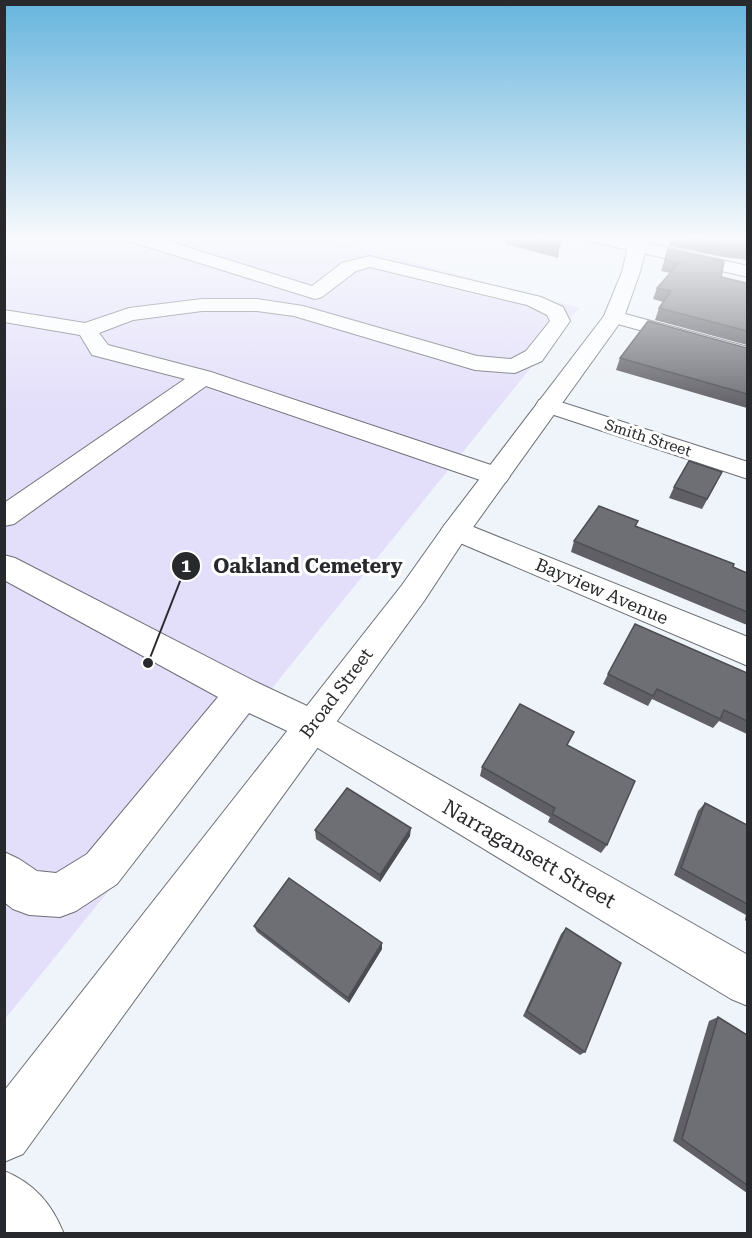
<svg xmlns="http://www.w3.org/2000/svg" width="752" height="1238" font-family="'Roboto Serif',serif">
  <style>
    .green { fill: #e3defa }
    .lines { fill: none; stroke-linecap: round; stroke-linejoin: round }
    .minor-casing { stroke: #6c7076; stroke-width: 2 }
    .major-casing { stroke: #6c7076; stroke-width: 2 }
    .minor { fill: #fff; fill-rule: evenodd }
    .major { fill: #fff; fill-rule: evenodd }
    .wall { fill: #5f5f65 }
    .shaded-wall { fill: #4d4e52 }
    .building { fill: #6e6f75; stroke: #4d4e52; stroke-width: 1.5 }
    .labels { text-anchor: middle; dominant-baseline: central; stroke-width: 6; stroke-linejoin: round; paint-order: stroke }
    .far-street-label { font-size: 15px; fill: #28292c; stroke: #fff }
    .street-label { font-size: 18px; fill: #28292c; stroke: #fff }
    .near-street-label { font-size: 21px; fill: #28292c; stroke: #fff }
    .leader { fill: none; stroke: #28292c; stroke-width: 2 }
    .callout-dot { fill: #28292c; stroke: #fff; stroke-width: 2 }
    .mark-label { font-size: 18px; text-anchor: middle; font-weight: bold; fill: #fff }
    .callout-label { font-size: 20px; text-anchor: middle; font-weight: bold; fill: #28292c; stroke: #fff; stroke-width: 6; stroke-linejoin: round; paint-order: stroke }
  </style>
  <rect width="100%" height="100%" fill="#eff4fa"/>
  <path class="green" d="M5,236H109L122,240L130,236H318L579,308L5,1019Z"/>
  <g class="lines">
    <g class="minor-casing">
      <path id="minor" d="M124,236H151L312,286L342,263L369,256L541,297L563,307L570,321L542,361L515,373L475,370L294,316L257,311H202L133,320L99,333L108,345L211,372L506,470L510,476L506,482L496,485L486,482L206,386L14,524L4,526V503L185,379L92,355L80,335L4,322V310L85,323L129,308L202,299H257L303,306L477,356L511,359L526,351L550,321L547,315L527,305L370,267L356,271L322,297L315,299L126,240Z
        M583,236H616L748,266V277L585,240Z
        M614,311L748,347V360L607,321L604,317L607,313Z
        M548,398L748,462V479L539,410L536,405L539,400Z
        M456,520L748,637V666L446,537L441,530L446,523Z
        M4,555L15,558L256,682L324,714L748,955V1006L731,999L298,736L249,713L117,884L76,911L60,917L29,915L13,909L4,902V852L19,859L37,871L56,873L87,854L218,697L4,580Z
        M4,1171C34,1183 52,1204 64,1234H4Z"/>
    </g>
    <g class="major-casing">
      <path id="major" d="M627,236H645L646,247L640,272L624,317L466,537L424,601L23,1154L4,1162V1091L402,585L446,523L604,316L622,272L628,247Z"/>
    </g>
    <use href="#minor" class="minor"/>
    <use href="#major" class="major"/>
  </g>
  <path class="wall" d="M506,236H560V245L558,258L505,244Z
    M672,236H747V260L723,257L669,246Z
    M668,249L721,277L747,283V345L655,320L659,308L663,302L653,299L657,288L670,273L661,271Z
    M747,348V408L616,370L620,358Z
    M717,482L702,509L669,498L674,487Z
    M638,521L636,526L747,573V625L571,552L574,541Z
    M747,673V734L719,721L713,728L652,699L648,706L603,684L608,674Z
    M568,745L607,845L601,853L548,822L550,817L480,776L482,767Z
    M705,803L747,825V922L745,920L746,915L674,875L698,811Z
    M315,830L410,836L380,882L316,839Z
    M254,926L382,943V949L349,1003L257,932Z
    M566,928L585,1052L580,1055L523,1016L561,934Z
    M718,1017L747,1035V1193L673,1141L709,1021Z"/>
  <path class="shaded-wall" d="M411,828L410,836L380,882V875Z
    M382,943V949L349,1003L348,998Z"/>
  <path class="building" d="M527,236H560V245Z
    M681,236H747V249L727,246Z
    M668,249L724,261L721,277L747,283V331L659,308L671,291L657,288L679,263L665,260Z
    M648,321L747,348V394L620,358Z
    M689,461L722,472L707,499L674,487Z
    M599,506L638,521L635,526L734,564L733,567L747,573V612L574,541Z
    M635,624L747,673V721L724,710L720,719L657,689L653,696L608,674Z
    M520,704L574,732L567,745L635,781L607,845L552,814L555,808L482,767Z
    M347,788L411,828L380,875L315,830Z
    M705,803L747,825V904L681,868Z
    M289,878L382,943L348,998L254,926Z
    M566,928L621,963L585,1052L527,1011Z
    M718,1017L747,1035V1185L682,1139Z"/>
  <linearGradient id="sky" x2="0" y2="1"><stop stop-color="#65b4dd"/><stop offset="0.58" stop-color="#f8fafd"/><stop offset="1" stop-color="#f8fafd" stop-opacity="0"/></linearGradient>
  <rect width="752" height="410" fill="url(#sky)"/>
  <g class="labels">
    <g class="far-street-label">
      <text transform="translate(648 438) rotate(18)">Smith Street</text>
    </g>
    <g class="street-label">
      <text transform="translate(602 591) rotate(23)">Bayview Avenue</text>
      <text transform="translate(336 693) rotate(-53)">Broad Street</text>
    </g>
    <g class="near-street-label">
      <text transform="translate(529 854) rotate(30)">Narragansett Street</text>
    </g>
  </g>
  <path class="leader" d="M148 663L186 566"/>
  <g class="callout-dot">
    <circle cx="148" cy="663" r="6"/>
    <circle cx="186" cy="566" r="15"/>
  </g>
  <g class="mark-label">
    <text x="186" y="572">1</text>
  </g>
  <g class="callout-label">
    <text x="308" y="573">Oakland Cemetery</text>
  </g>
  <rect width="752" height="1238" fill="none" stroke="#28292c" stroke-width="12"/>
</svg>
